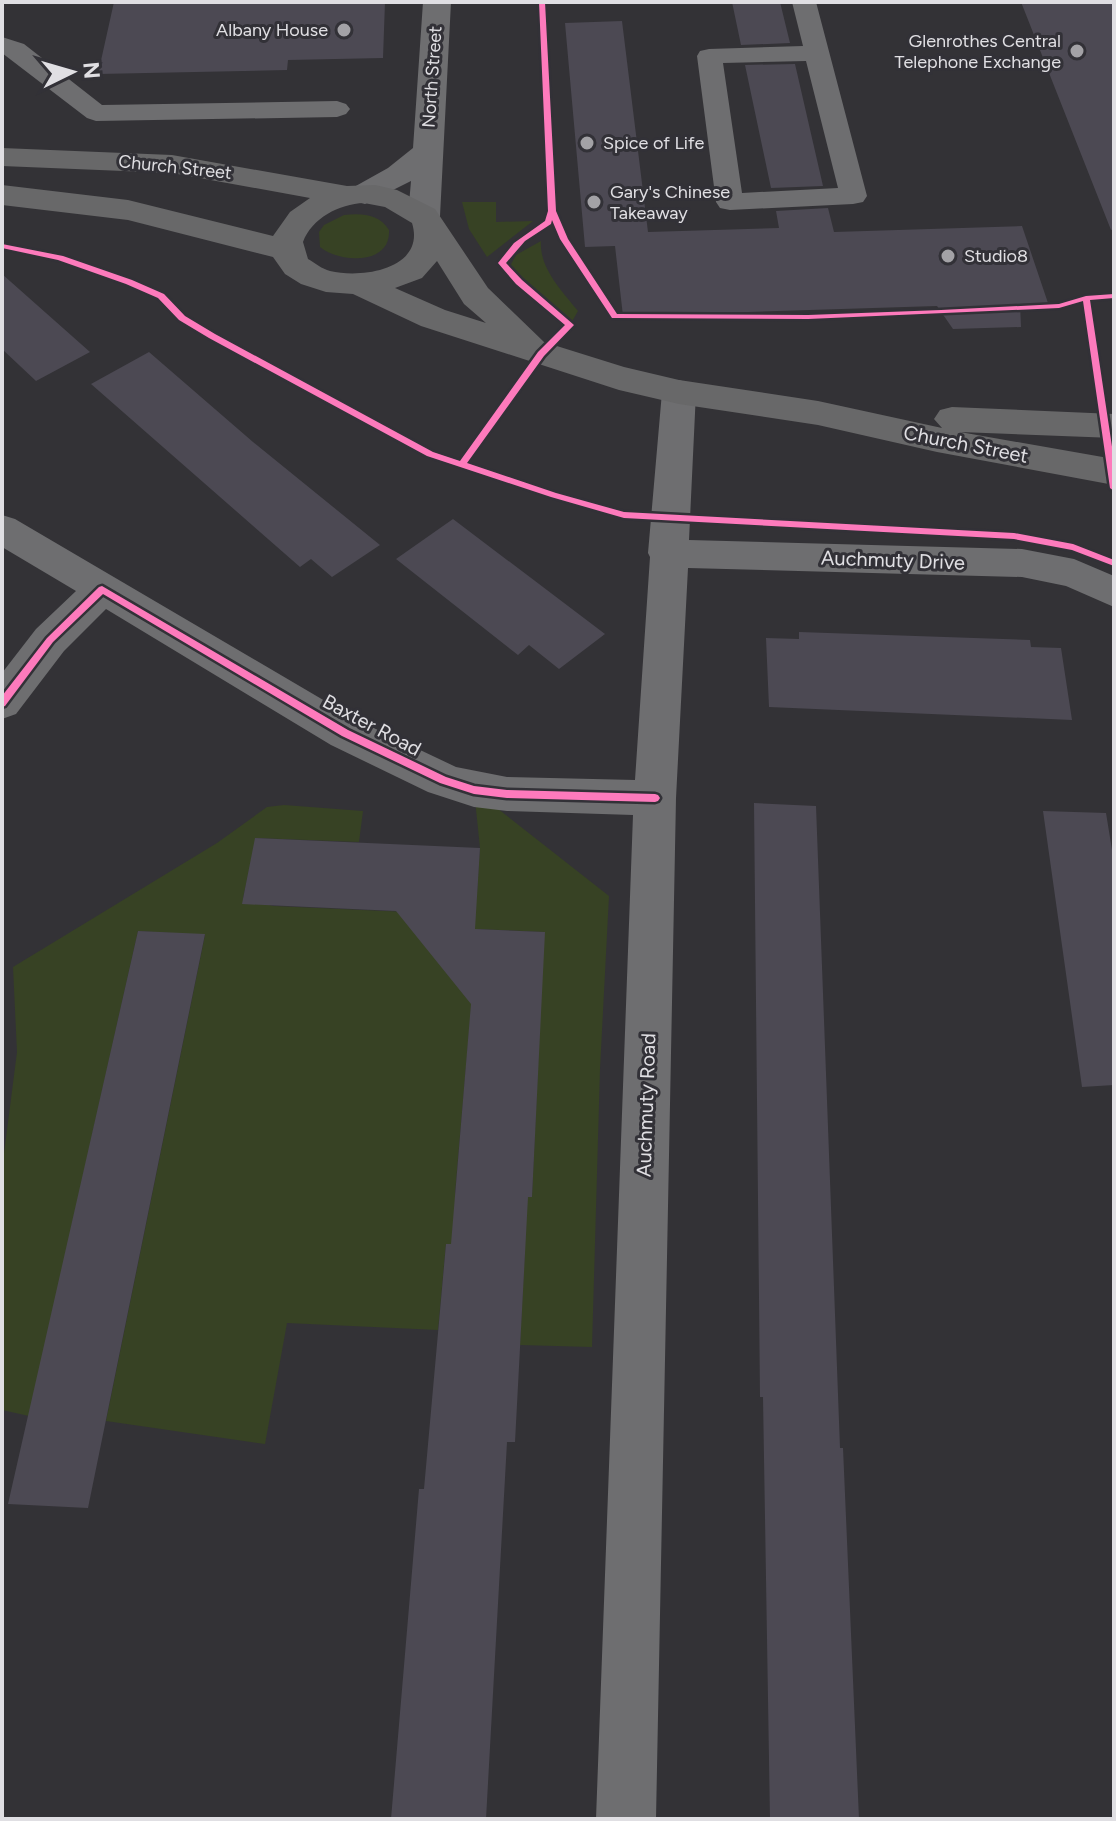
<svg xmlns="http://www.w3.org/2000/svg" width="1116" height="1821" font-family="Figtree,sans-serif">
  <style>
    .green { fill: #374224; fill-rule: evenodd }
    .building { fill: #4c4953 }
    .lines { fill: none; stroke-linecap: round; stroke-linejoin: round }
    .lane { fill: #6e6e70; fill-rule: evenodd }
    .street { fill: #6e6e70; fill-rule: evenodd }
    .secondary { fill: #686869; fill-rule: evenodd }
    .cycleway-casing { stroke: #323137; stroke-width: 5 }
    .cycleway { fill: #fd7abc; fill-rule: evenodd }
    .poi-dot { fill: #a3a2a6; stroke: #323137; stroke-width: 3 }
    .labels { text-anchor: middle; dominant-baseline: central; stroke-width: 6; stroke-linejoin: round; paint-order: stroke }
    .far-poi-label { font-size: 18px; fill: #e0dfe3; stroke: #323137; text-anchor: start }
    .far-street-label { font-size: 18px; fill: #e0dfe3; stroke: #323137 }
    .street-label { font-size: 20px; fill: #e0dfe3; stroke: #323137 }
  </style>
  <rect width="100%" height="100%" fill="#333236"/>
  <path class="green" d="M462,202H496V222L533,221L487,257L469,229Z
    M344,215C362,213 379,214 389,230C391,266 339,263 320,247L319,232L324,225Z
    M541,241C539,268 562,291 578,311L570,325L508,270L516,255Z
    M474,790L609,896L600,1069L592,1347L520,1345L525,1247L446,1244L438,1330L287,1323L265,1444L106,1421L205,935L138,931L29,1416L2,1410V1169L17,1052L13,967L217,843L267,807L284,805L363,811L359,842L256,838L243,898L273,906L429,913L477,893L480,848ZM478,929L544,932L532,1197L455,1193Z"/>
  <path class="building" d="M114,2H385L383,58L288,60L287,70L98,74Z
    M732,2H780L790,43L741,45Z
    M1021,2H1114V229L1111,230Z
    M622,21L648,232L779,228L776,211L828,208L834,232L1022,226L1048,303L1020,304L1021,327L953,329L937,306L623,316L615,246L585,247L565,23Z
    M795,64L823,186L771,188L745,65Z
    M2,274L90,352L36,381L2,349Z
    M149,352L253,442L380,545L332,577L311,559L300,567L91,384Z
    M453,519L605,634L559,669L529,645L518,655L396,559Z
    M799,632L1030,640L1031,647L1061,648L1072,720L769,707L766,638L799,639Z
    M754,803L816,806L840,1448H843L859,1819H770L763,1397H760Z
    M1043,811L1106,813L1114,862V1085L1082,1087Z
    M255,838L480,848L475,929L545,932L532,1197H528L515,1442H507L486,1819H391L419,1489H424L446,1244H451L471,1004L396,911L242,904Z
    M138,931L205,934L88,1508L8,1504Z"/>
  <g class="lines">
    <path class="lane" d="M792,2H816L867,196L863,202L853,204L730,210L720,208L716,202L697,56L700,51L709,49L803,46ZM806,61L838,188L742,193L723,63Z
      M2,37L24,44L102,105L337,101L346,104L350,109L346,114L337,117L96,121L87,118L2,53Z"/>
    <path class="street" d="M423,2H451L440,216L435,223L424,226L413,223L408,216L411,181L365,204L354,201L349,194L354,187L388,168L413,148Z
      M679,380L691,384L696,392L689,540L1022,549L1074,559L1114,576V607L1066,586L1022,577L688,568L676,798L656,1819H596L633,815L507,811L474,807L428,792L331,745L106,609L64,651L16,714L2,719V673L36,629L76,591L2,547V515L15,519L359,721L456,767L507,777L635,780L650,557L648,553L662,392L667,384Z"/>
    <path class="secondary" d="M2,148L172,155L347,186L375,185L397,190L435,209L488,288L544,342L624,367L679,380L818,401L942,428L934,419L940,410L952,407L1114,414V438L960,432L1114,459V485L937,452L818,425L679,404L619,390L421,326L353,294L326,292L301,284L285,274L273,257L128,220L2,205V185L128,200L273,236L290,212L310,198L172,173L2,166ZM364,203L385,207L412,223C426,268 364,279 330,271C322,269 315,263 308,259L303,242C312,218 339,204 364,203ZM437,261L464,304L486,323L445,310L395,288L422,278Z"/>
    <g class="cycleway-casing">
      <path id="cycleway" d="M539,2H545L556,211L568,239L617,314L808,315L941,310L1059,304L1086,296L1114,294V298L1090,300L1114,460V491L1110,488L1083,301L1059,308L808,319L615,318H612L560,239L552,220L551,224L525,241L506,263L522,280L574,325L544,356L467,463L556,493L624,512L1014,533L1073,544L1114,560V566L1072,550L1014,539L624,518L551,497L427,456L209,338L179,320L158,298L126,284L58,260L2,248V244L63,256L132,280L164,294L185,316L215,334L433,452L460,461L538,352L565,325L516,284L498,263L514,243L545,221L548,211Z
        M102,586L348,730L446,777L474,786L507,790L655,794L658,795L660,798L658,801L655,802L507,798L474,794L440,783L342,736L103,594L53,642L5,706L2,707V696L47,638L99,587Z"/>
    </g>
    <use href="#cycleway" class="cycleway"/>
  </g>
  <g class="poi-dot">
    <circle cx="344" cy="30" r="8"/>
    <circle cx="1077" cy="51" r="8"/>
    <circle cx="587" cy="143" r="8"/>
    <circle cx="594" cy="202" r="8"/>
    <circle cx="948" cy="256" r="8"/>
  </g>
  <g class="labels">
    <g class="far-poi-label">
      <text x="328" y="30" text-anchor="end">Albany House</text>
      <text x="1061" y="41" text-anchor="end">Glenrothes Central<tspan x="1061" dy="21">Telephone Exchange</tspan></text>
      <text x="603" y="143">Spice of Life</text>
      <text x="610" y="192">Gary's Chinese<tspan x="610" dy="21">Takeaway</tspan></text>
      <text x="964" y="256">Studio8</text>
    </g>
    <g class="far-street-label">
      <text transform="translate(432 77) rotate(-86)">North Street</text>
      <text transform="translate(175 167) rotate(6)">Church Street</text>
    </g>
    <g class="street-label">
      <text transform="translate(966 444) rotate(11)">Church Street</text>
      <text transform="translate(893 560) rotate(2)">Auchmuty Drive</text>
      <text transform="translate(372 725) rotate(28)">Baxter Road</text>
      <text transform="translate(646 1105) rotate(-88)">Auchmuty Road</text>
    </g>
  </g>
  <rect width="1116" height="1821" fill="none" stroke="#e0dfe3" stroke-width="8"/>
  <g transform="translate(72 72) rotate(85)" stroke="#323137" stroke-width="6" paint-order="stroke">
  <path d="M0-6L14 30L0 20L-14 30Z" fill="#e0dfe3"/>
  <text y="-12" font-size="22" font-weight="bold" text-anchor="middle" fill="#e0dfe3">N</text>
  </g>
</svg>
